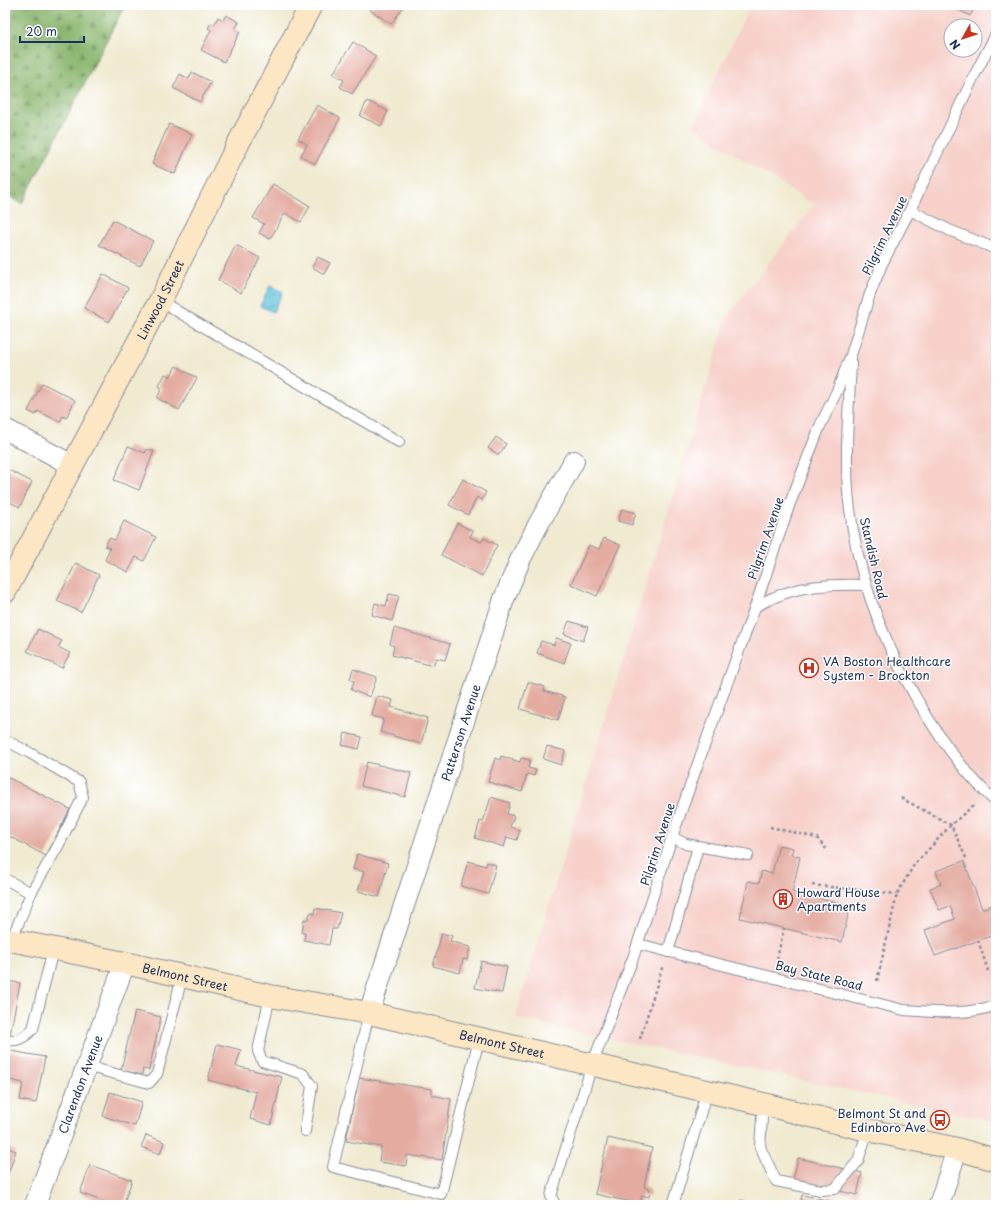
<svg xmlns="http://www.w3.org/2000/svg" width="1001" height="1210" font-family="'Playpen Sans',sans-serif">
  <style>
    .built { fill: #f7d0ca; fill-rule: evenodd }
    .forest { fill: url(#forest-firs); stroke: #527266 }
    .water { fill: url(#water-waves); stroke: #3e7a9e }
    .building { fill: #e4aca1 }
    .lines { fill: none; stroke-linecap: round; stroke-linejoin: round }
    .lane-casing { stroke: #868c97; stroke-width: 12 }
    .street-casing { stroke: #868c97; stroke-width: 22 }
    .secondary-casing { stroke: #868c97; stroke-width: 24 }
    .path { stroke: #868c97; stroke-width: 2.5; stroke-dasharray: 3 3; stroke-linecap: butt }
    .lane { stroke: #fff; stroke-width: 10 }
    .street { stroke: #fff; stroke-width: 20 }
    .secondary { stroke: #fce6c4; stroke-width: 22 }
    .labels { text-anchor: middle; dominant-baseline: central; stroke-width: 3; stroke-linejoin: round; paint-order: stroke }
    .street-label { font-size: 12px; fill: #1b2f5e; stroke: #fff }
    .poi-label { font-size: 12px; fill: #1b2f5e; stroke: #fff; text-anchor: start }
  </style>
  <defs>
    <pattern id="forest-firs" width="22" height="20" patternUnits="userSpaceOnUse"><rect width="22" height="20" fill="#8ab66e"/><path d="M5 1l3.5 6h-7zM16 11l3.5 6h-7z" fill="#70945e"/></pattern>
    <pattern id="water-waves" width="16" height="10" patternUnits="userSpaceOnUse"><rect width="16" height="10" fill="#60c5dd"/><path d="M0 5q4-4 8 0t8 0" fill="none" stroke="#4ea0b6"/></pattern>
  </defs>
  <rect width="100%" height="100%" fill="#fff"/>
  <filter id="ink" filterUnits="userSpaceOnUse"><feTurbulence type="fractalNoise" baseFrequency=".025" numOctaves="2"/><feDisplacementMap in="SourceGraphic" scale="8" xChannelSelector="R" yChannelSelector="G"/><feConvolveMatrix kernelMatrix="1 2 1 2 8 2 1 2 1" color-interpolation-filters="sRGB"/></filter>
  <filter id="wash" filterUnits="userSpaceOnUse"><feTurbulence type="fractalNoise" baseFrequency=".012" numOctaves="4" result="noise"/><feDisplacementMap in="SourceGraphic" scale="16" xChannelSelector="R" yChannelSelector="G"/><feGaussianBlur stdDeviation="0.9" result="paint"/><feColorMatrix in="noise" values="0 0 0 0 0 0 0 0 0 0 0 0 0 0 0 0 0 1.4 0 .05"/><feComposite in="paint" operator="in"/></filter>
  <g filter="url(#wash)">
    <rect width="100%" height="100%" fill="#f0ead0"/>
    <path class="built" d="M750,5H996V1122L515,1018L727,317L814,205L693,127ZM951,26H975V50H951Z"/>
    <path class="forest" d="M5,5H125L22,204L5,194Z"/>
    <path class="water" d="M270,286L283,292L273,312L260,306Z"/>
    <g id="blocks">
      <path class="building" d="M374,5H405L391,24L370,10Z
        M951,5H976L970,16L951,6Z
        M226,15L239,22L235,29L240,32L224,62L201,50L211,30L208,28L211,23L214,25L218,17L223,20Z
        M353,42L376,56L352,94L340,87L344,80L333,74Z
        M192,72L211,82L200,102L173,88L180,74L189,79Z
        M367,101L388,111L381,126L360,116Z
        M317,105L340,118L315,164L301,156L307,144L298,139Z
        M169,124L192,134L175,174L152,164Z
        M273,184L310,206L301,222L285,213L270,239L259,233L264,224L253,218Z
        M113,220L153,241L140,266L99,245Z
        M236,245L260,258L241,293L218,280Z
        M318,257L330,263L324,274L312,267Z
        M103,274L128,288L109,322L84,308Z
        M176,366L197,378L179,410L157,398L162,388L159,386L165,374L170,377Z
        M42,383L75,400L66,418L63,416L60,422L38,411L36,415L28,411Z
        M496,437L506,444L499,455L488,448Z
        M128,446L145,453L147,449L154,451L139,490L114,480Z
        M5,468L32,482L20,507L5,500Z
        M463,479L486,492L482,500L477,497L468,515L449,505Z
        M622,509L636,513L632,525L618,521Z
        M124,521L156,537L144,561L136,557L128,572L105,560L110,548L105,546L109,538L115,540Z
        M457,523L473,531L470,537L481,542L484,538L497,545L482,576L441,555Z
        M604,538L620,545L597,596L571,584L589,545L599,549Z
        M76,563L99,575L81,612L57,601Z
        M389,594L399,596L392,621L372,615L375,603L386,606Z
        M569,621L588,627L583,641L564,634Z
        M394,628L450,644L445,660L436,658L433,666L392,655L394,646L390,644Z
        M38,629L62,641L58,647L70,653L62,668L27,651Z
        M556,638L571,643L564,663L537,653L541,641L554,645Z
        M353,669L377,677L370,697L351,690L354,681L350,679Z
        M528,682L545,687L544,691L565,697L558,720L520,709Z
        M377,696L393,700L391,707L428,718L421,744L380,732L384,719L372,716Z
        M345,733L362,737L359,749L342,745Z
        M547,746L565,751L561,765L543,759Z
        M501,756L520,762L521,758L530,760L528,768L536,770L534,776L527,774L522,792L488,782L495,758L500,760Z
        M367,762L411,773L405,797L361,786Z
        M5,776L70,809L46,856L5,834Z
        M491,797L510,803L507,814L514,816L510,827L520,830L517,840L507,837L504,847L475,838L480,821L483,822Z
        M779,845L793,848L791,855L800,857L792,892L850,906L842,942L740,918L748,881L759,883L762,871L772,874Z
        M357,854L388,863L379,897L358,891L364,872L353,869Z
        M468,861L486,866L487,862L496,865L488,894L461,886Z
        M964,861L982,909L996,904V934L935,956L925,930L955,919L950,906L939,910L930,888L941,884L936,871Z
        M315,908L341,913L337,929H332L329,945L304,940L305,933H302L304,919L308,920L310,913L314,914Z
        M442,933L452,936L450,941L470,947L467,960L463,959L460,973L433,966Z
        M481,961L507,967L502,993L475,988Z
        M5,981L20,983L10,1035L5,1034Z
        M135,1011L161,1017L149,1070L143,1069L142,1075L121,1070Z
        M217,1044L241,1050L236,1066L282,1077L271,1125L250,1119L256,1092L208,1080Z
        M5,1050L45,1057L36,1103L20,1100L23,1083L5,1079Z
        M359,1078L432,1089V1095L451,1099L442,1160L407,1155L406,1166L379,1162L381,1147L346,1141Z
        M110,1092L142,1102L135,1126L103,1116Z
        M146,1135L164,1142L160,1154L141,1147Z
        M608,1138L652,1148L644,1187L650,1189L649,1197L642,1195L640,1204L595,1194Z
        M5,1147L16,1151L8,1174L5,1173Z
        M798,1158L862,1173L857,1195L793,1180Z
        M90,1165L132,1180L123,1205H113L80,1193Z
        M802,1195L846,1204V1205H800Z
        M740,1200L759,1204L758,1205H739Z"/>
    </g>
  </g>
  <g filter="url(#ink)">
    <use href="#blocks" fill-opacity="0" stroke="#868c97" stroke-width="1"/>
    <g class="lines">
      <g class="lane-casing">
        <path id="lane" d="M910,210L949,230L996,249
          M160,301L399,442
          M851,363C849,406 845,448 848,491C854,565 878,632 915,696C937,735 963,772 996,802
          M755,607C792,585 823,584 865,585
          M5,740L30,753L79,782L83,797L58,846L31,893L11,941
          M672,837L686,844L748,855
          M5,879L31,893
          M638,944L904,1010C935,1012 966,1016 996,1005
          M668,952L698,847
          M270,996L258,1051L262,1061L303,1074L312,1086L305,1131
          M369,1013L333,1167L441,1194L479,1039
          M5,1039C17,1043 25,1037 33,1029L53,950
          M86,1066L149,1083L157,1074L182,977
          M763,1104L760,1147L776,1181L821,1190L835,1189L858,1161L868,1130
          M555,1205L551,1196L592,1065L633,958L672,837L702,752L755,607L789,506L806,462L820,426L837,391L851,355L870,294L882,264L910,210L973,78L996,34
          M673,1205L707,1091"/>
      </g>
      <g class="street-casing">
        <g id="street">
          <path d="M5,429L72,465"/>
          <path id="s1" d="M369,1013L504,599L521,558L538,525L574,461"/>
          <path id="s2" d="M35,1205L125,963"/>
          <path d="M939,1205L957,1149"/>
        </g>
      </g>
      <g class="secondary-casing">
        <g id="secondary">
          <path id="s3" d="M5,592L160,301L238,144L311,5"/>
          <path id="s4" d="M5,939L125,963L270,996L369,1013L763,1104L868,1130L957,1149L996,1160"/>
        </g>
      </g>
      <path class="path" d="M901,798L951,825L967,860
        M770,827L817,838L826,849
        M812,885L897,894
        M978,940L988,971
        M777,959L784,928
        M877,981L897,894L914,865L951,825L975,804
        M640,1039L663,965"/>
      <use href="#lane" class="lane"/>
      <use href="#street" class="street"/>
      <use href="#secondary" class="secondary"/>
    </g>
  </g>
  <defs>
    <g id="hospital-ring" transform="scale(1)"><circle r="9.5" fill="#fff" stroke="#c8321e" stroke-width="1.5"/><path d="M-5-5h3v3.5h4V-5h3V5h-3V1.5h-4V5h-3Z" fill="#c8321e"/></g>
    <g id="building-ring" transform="scale(1)"><circle r="9.5" fill="#fff" stroke="#c8321e" stroke-width="1.5"/><path d="M-4-6H4V6H1V3H-1V6H-4ZM-2.5-4.3h1.7v1.8h-1.7ZM.8-4.3h1.7v1.8H.8ZM-2.5-1h1.7V.8h-1.7ZM.8-1h1.7V.8H.8Z" fill="#c8321e"/></g>
    <g id="bus-ring" transform="scale(1)"><circle r="9.5" fill="#fff" stroke="#c8321e" stroke-width="1.5"/><path d="M-5-6H5V4H4V6H2V4H-2V6H-4V4H-5ZM-3.5-4V0h7V-4ZM-3.5 1.2v1.5H-2V1.2ZM2 1.2v1.5H3.5V1.2Z" fill="#c8321e"/></g>
  </defs>
  <g fill-rule="evenodd">
    <use href="#hospital-ring" x="809" y="668"/>
    <use href="#building-ring" x="783" y="899"/>
    <use href="#bus-ring" x="940" y="1120"/>
  </g>
  <g class="labels">
    <g class="street-label">
      <text transform="translate(884 235) rotate(-64)">Pilgrim Avenue</text>
      <text stroke="none"><textPath href="#s3" startOffset="331">Linwood Street</textPath></text>
      <text transform="translate(765 538) rotate(-71)">Pilgrim Avenue</text>
      <text transform="translate(874 558) rotate(77)">Standish Road</text>
      <text stroke="none"><textPath href="#s1" startOffset="295">Patterson Avenue</textPath></text>
      <text transform="translate(657 844) rotate(-72)">Pilgrim Avenue</text>
      <text transform="translate(819 975) rotate(14)">Bay State Road</text>
      <text stroke="none"><textPath href="#s4" startOffset="184">Belmont Street</textPath></text>
      <text stroke="none"><textPath href="#s4" startOffset="508">Belmont Street</textPath></text>
      <text stroke="none"><textPath href="#s2" startOffset="129">Clarendon Avenue</textPath></text>
    </g>
    <g class="poi-label">
      <text x="823" y="661">VA Boston Healthcare<tspan x="823" dy="14">System - Brockton</tspan></text>
      <text x="797" y="892">Howard House<tspan x="797" dy="14">Apartments</tspan></text>
      <text x="926" y="1113" text-anchor="end">Belmont St and<tspan x="926" dy="14">Edinboro Ave</tspan></text>
    </g>
  </g>
  <rect width="1001" height="1210" fill="none" stroke="#fff" stroke-width="20"/>
  <g transform="translate(963 38) rotate(231)"><circle r="19" fill="#ffffff" stroke="#a4acbf"/>
  <path d="M0-3L7 15L0 10L-7 15Z" fill="#c8321e"/>
  <text y="-6" font-size="11" font-weight="bold" text-anchor="middle" fill="#1b2f5e">N</text>
  </g>
  <path d="M20 36v6h64v-6" fill="none" stroke="#1b2f5e" stroke-width="2"/>
  <text x="26" y="36" font-size="12" fill="#1b2f5e" stroke="#ffffff" stroke-width="3" paint-order="stroke">20 m</text>
</svg>
